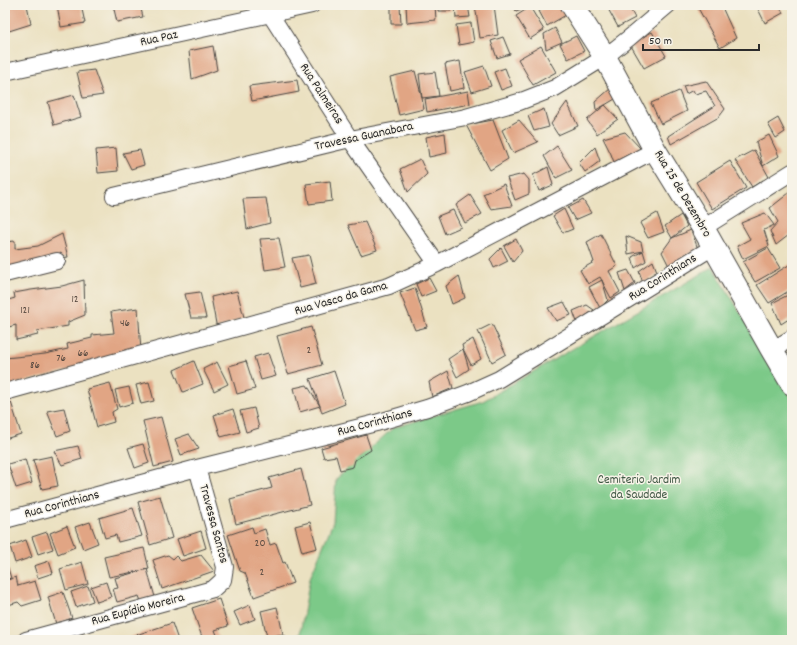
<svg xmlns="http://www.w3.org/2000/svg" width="797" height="645" font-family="Dekko,sans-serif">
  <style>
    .green { fill: #7cc988; stroke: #547a5a }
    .building { fill: #e1a584 }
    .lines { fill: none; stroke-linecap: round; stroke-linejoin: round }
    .street-casing { stroke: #484642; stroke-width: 18 }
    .secondary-casing { stroke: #484642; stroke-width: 24 }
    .street { stroke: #fff; stroke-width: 16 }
    .secondary { stroke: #fff; stroke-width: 22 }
    .labels { text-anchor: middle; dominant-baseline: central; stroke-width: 3; stroke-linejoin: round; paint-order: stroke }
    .number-label { font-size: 11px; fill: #584a41 }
    .street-label { font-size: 13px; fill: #2b2b2b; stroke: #f7f3e8 }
    .park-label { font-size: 13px; fill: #435a47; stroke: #f7f3e8 }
  </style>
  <rect width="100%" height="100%" fill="#f7f3e8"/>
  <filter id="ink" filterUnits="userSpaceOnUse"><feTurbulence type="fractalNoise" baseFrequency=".025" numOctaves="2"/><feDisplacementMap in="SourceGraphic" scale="8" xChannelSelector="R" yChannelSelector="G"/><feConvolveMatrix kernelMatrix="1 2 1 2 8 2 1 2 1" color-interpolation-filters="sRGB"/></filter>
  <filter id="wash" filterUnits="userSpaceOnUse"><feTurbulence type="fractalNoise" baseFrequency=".012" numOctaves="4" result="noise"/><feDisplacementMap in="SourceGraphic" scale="16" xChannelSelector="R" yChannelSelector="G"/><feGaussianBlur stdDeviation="0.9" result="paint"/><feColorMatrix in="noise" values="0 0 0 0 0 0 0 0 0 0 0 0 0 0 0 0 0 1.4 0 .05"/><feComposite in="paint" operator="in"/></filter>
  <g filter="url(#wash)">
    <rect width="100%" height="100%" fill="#ebe1c1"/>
    <path class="green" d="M713,267L792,399V640H299L310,578L333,522L336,479L393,428L483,401Z"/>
    <g id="blocks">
      <path class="building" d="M5,5H27L31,24L9,31L5,19Z
        M57,5H81L85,23L61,27Z
        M113,5H140L143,17L117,22Z
        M391,5H400L401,24H391Z
        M406,5H435L436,20L407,23Z
        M438,5H451V11H438Z
        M455,5H468L470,17L456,18Z
        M475,5H494L498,35L480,38Z
        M513,5H532L516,11Z
        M550,5H561L566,15L547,26L539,11Z
        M606,5H628L635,18L618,27Z
        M704,5H721L736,38L720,48L698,8Z
        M756,5H779L783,13L765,23Z
        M530,7L544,30L530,39L516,16Z
        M471,23L474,42L459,45L456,25Z
        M555,28L562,42L546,49L544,34Z
        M652,32L666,56L644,68L630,44Z
        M576,36L584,51L568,59L560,44Z
        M503,37L510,54L497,58L491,41Z
        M213,46L217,70L192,79L189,51Z
        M541,46L556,72L533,85L518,59Z
        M460,61L464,88L450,91L445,64Z
        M484,66L491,86L472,92L465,72Z
        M505,68L512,86L501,90L494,72Z
        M94,70L103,95L83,98L77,72Z
        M415,71L422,98L424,109L399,115L390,77Z
        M435,72L439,96L422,98L419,74Z
        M297,80L299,92L252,101L249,86Z
        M706,81L725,109L719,117L671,144L668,136L715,106L706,91L695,94L693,90L686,94L683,86Z
        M611,88L615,99L605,105L618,119L597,134L587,120L605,105L596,110L595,102Z
        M468,91L470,104L427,112L425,99Z
        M679,91L687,111L661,124L651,103Z
        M74,95L81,117L54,125L48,102Z
        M567,102L578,126L558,135L551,124Z
        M544,109L549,127L534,131L528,116Z
        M778,118L785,132L776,138L768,124Z
        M493,120L508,159L490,170L466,125Z
        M519,120L538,142L513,153L502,130Z
        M625,132L641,149L615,165L611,154L603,138Z
        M445,133L447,153L429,157L426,137Z
        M769,135L779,156L763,166L756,142Z
        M557,146L572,170L556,178L544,156Z
        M595,147L600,161L585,172L579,163Z
        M116,148L118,171L98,173L96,150Z
        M140,150L144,165L131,169L123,153Z
        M754,150L769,177L752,187L735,160Z
        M420,159L427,174L408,192L400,169Z
        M730,161L746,188L712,209L696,182Z
        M548,167L553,185L539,191L533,175Z
        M524,174L529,180V194L515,200L507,178Z
        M330,181L332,201L309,204L306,184Z
        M504,184L512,206L491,209L483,194Z
        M789,193L792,197V237L789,235L776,245L770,231L778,222L770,208Z
        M470,195L482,214L465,223L456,205Z
        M266,198L270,223L247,229L243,199Z
        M583,200L591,213L575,220L568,208Z
        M564,209L573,229L563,233L553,216Z
        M453,210L461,227L445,234L438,216Z
        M657,213L664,232L648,238L640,223Z
        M765,213L774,225L764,230L769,246L743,259L737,246L750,239L741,223Z
        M681,215L687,226L672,238L691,230L698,249L669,266L662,252L672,238L665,226Z
        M365,222L377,250L361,255L348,225Z
        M62,234L68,257L37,262L5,269V242L15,241V249L38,246Z
        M601,234L617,266L609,271L620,292L611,298L600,277L588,284L580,270L594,262L587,242Z
        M626,236L641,242L643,251L646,261L635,268L632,257L643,251L628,254Z
        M279,238L285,267L265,270L260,239Z
        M516,239L522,251L513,262L504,246Z
        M501,248L508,261L494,268L490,259Z
        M768,248L780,268L755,282L743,262Z
        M309,255L316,284L300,288L292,258Z
        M653,261L658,274L643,283L639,271Z
        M792,263V289L769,303L757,285Z
        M628,270L635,283L625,291L619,273Z
        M459,276L465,298L452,304L446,286Z
        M429,278L436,291L421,297L416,284Z
        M84,280L85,315L68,322V326L37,331L38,335L16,340V325L5,328V301L15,298L14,293L31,290L62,286Z
        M602,280L608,300L600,308L589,287Z
        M415,288L427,327L415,330L400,293Z
        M237,291L244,317L217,329L211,297Z
        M200,292L206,318H191L185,294Z
        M790,294L792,298V317L781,324L772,303Z
        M564,302L571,315L556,321L548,308Z
        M587,305L594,310L577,322L573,311Z
        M138,308L141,351L5,387V358L45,354L68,349L67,344L92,338V335L114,333L111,312Z
        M492,324L506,354L492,362L478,331Z
        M311,327L322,365L288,374L277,336Z
        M473,339L481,359L471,365L463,349L469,369L457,377L448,359L463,349L462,345Z
        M268,353L276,376L261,380L254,357Z
        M194,361L203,384L183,392L174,370Z
        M246,361L255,389L237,394L229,366Z
        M217,362L228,384L214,391L203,369Z
        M334,371L345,404L322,413L320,406L300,412L294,388L307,385L320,406L310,379Z
        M448,371L453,388L432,397L429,382Z
        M149,382L154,401L141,404L136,385Z
        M110,383L117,409L112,412L114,422L97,427L87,389Z
        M129,387L133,403L119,407L115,390Z
        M11,402L21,434L5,439V404Z
        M64,408L70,431L57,436L47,411Z
        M254,408L259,428L246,432L240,411Z
        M233,409L240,432L221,437L214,415Z
        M161,417L173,462L154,467L143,421Z
        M189,434L199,449L181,455L175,439Z
        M366,435L371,450L355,460L353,467L340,470L336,456L324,458L321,448Z
        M143,444L149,463L135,468L128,448Z
        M78,446L82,459L62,465L54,451Z
        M52,456L58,486L42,489L33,460Z
        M25,459L32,483L16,488L8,464Z
        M301,469L310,505L236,524L230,499L272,488L269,478Z
        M160,496L172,538L150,545L138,502Z
        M133,508L142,536L118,542L116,535L105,538L99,518Z
        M90,522L98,543L83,549L75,527Z
        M310,522L317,548L302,552L295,526Z
        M67,526L75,547L58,554L50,533Z
        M252,527L254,533L265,529L270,545L276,543L283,563L285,562L293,583L254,597L245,573L240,571L228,535Z
        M201,531L206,548L183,556L177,539Z
        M47,532L53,549L38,554L32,537Z
        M26,540L32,557L15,563L10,546Z
        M144,548L149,569L109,577L104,557Z
        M168,555L173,559L176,556L181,561L201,555L214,571L162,589L153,560Z
        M5,559L11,578L5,580Z
        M49,561L53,573L38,578L34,566Z
        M82,562L88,584L66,590L60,569Z
        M147,569L155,597L141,601L139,596L117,602L113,589L118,588L115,578Z
        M16,577L18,586L35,581L41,600L22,606L18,602L5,606V581Z
        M106,582L111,597L97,602L91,587Z
        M88,586L93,601L76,607L71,592Z
        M63,592L72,618L56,624L48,597Z
        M219,599L228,626L215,630L219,640H203L192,608Z
        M250,605L255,619L240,625L234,612Z
        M277,607L283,634L267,637L261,611Z
        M172,623L178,640H121Z
        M285,635L286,640H270Z"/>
    </g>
  </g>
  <g filter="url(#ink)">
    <use href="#blocks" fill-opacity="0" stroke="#484642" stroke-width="1"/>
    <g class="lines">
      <g class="street-casing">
        <path id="street" d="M257,5L270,14L350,139L437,264
          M5,72L312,5
          M114,196L350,139L466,117L519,102L555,88L605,57L629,38L668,5
          M703,228L792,172
          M5,274L57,261
          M772,350L792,338
          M5,392L389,286L437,264L655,150
          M5,520L197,468L376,423L427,408L468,393L499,379L713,247
          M26,640L213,589L223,580L225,567L197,468"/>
      </g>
      <g class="secondary-casing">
        <path id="secondary" d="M572,5L605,57L655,150L703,228L772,350L792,384"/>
      </g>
      <use href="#street" class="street"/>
      <use href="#secondary" class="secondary"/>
    </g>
  </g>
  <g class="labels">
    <g class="number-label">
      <text x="75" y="300">12</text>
      <text x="25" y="311">121</text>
      <text x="125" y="324">46</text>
      <text x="309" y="351">2</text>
      <text x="83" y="354">66</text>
      <text x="61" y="359">76</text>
      <text x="35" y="366">86</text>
      <text x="260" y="544">20</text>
      <text x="262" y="573">2</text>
    </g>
    <g class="street-label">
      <text transform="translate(159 39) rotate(-12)">Rua Paz</text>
      <text transform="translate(321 94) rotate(57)">Rua Palmeiras</text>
      <text transform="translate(364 137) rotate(-12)">Travessa Guanabara</text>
      <text transform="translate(682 194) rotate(59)">Rua 25 de Dezembro</text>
      <text transform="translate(663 278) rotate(-32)">Rua Corinthians</text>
      <text transform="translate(341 299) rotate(-16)">Rua Vasco da Gama</text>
      <text transform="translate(375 423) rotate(-15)">Rua Corinthians</text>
      <text transform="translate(62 505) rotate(-15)">Rua Corinthians</text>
      <text transform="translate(213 524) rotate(75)">Travessa Santos</text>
      <text transform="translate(138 610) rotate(-15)">Rua Eupídio Moreira</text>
    </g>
    <g class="park-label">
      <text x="639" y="480">Cemiterio Jardim<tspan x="639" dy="15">da Saudade</tspan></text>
    </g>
  </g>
  <rect width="797" height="645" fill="none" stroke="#f7f3e8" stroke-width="20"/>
  <path d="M643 44v6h116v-6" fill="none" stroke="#2b2b2b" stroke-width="2"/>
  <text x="649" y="44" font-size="12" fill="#2b2b2b" stroke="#f7f3e8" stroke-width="3" paint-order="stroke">50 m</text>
</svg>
